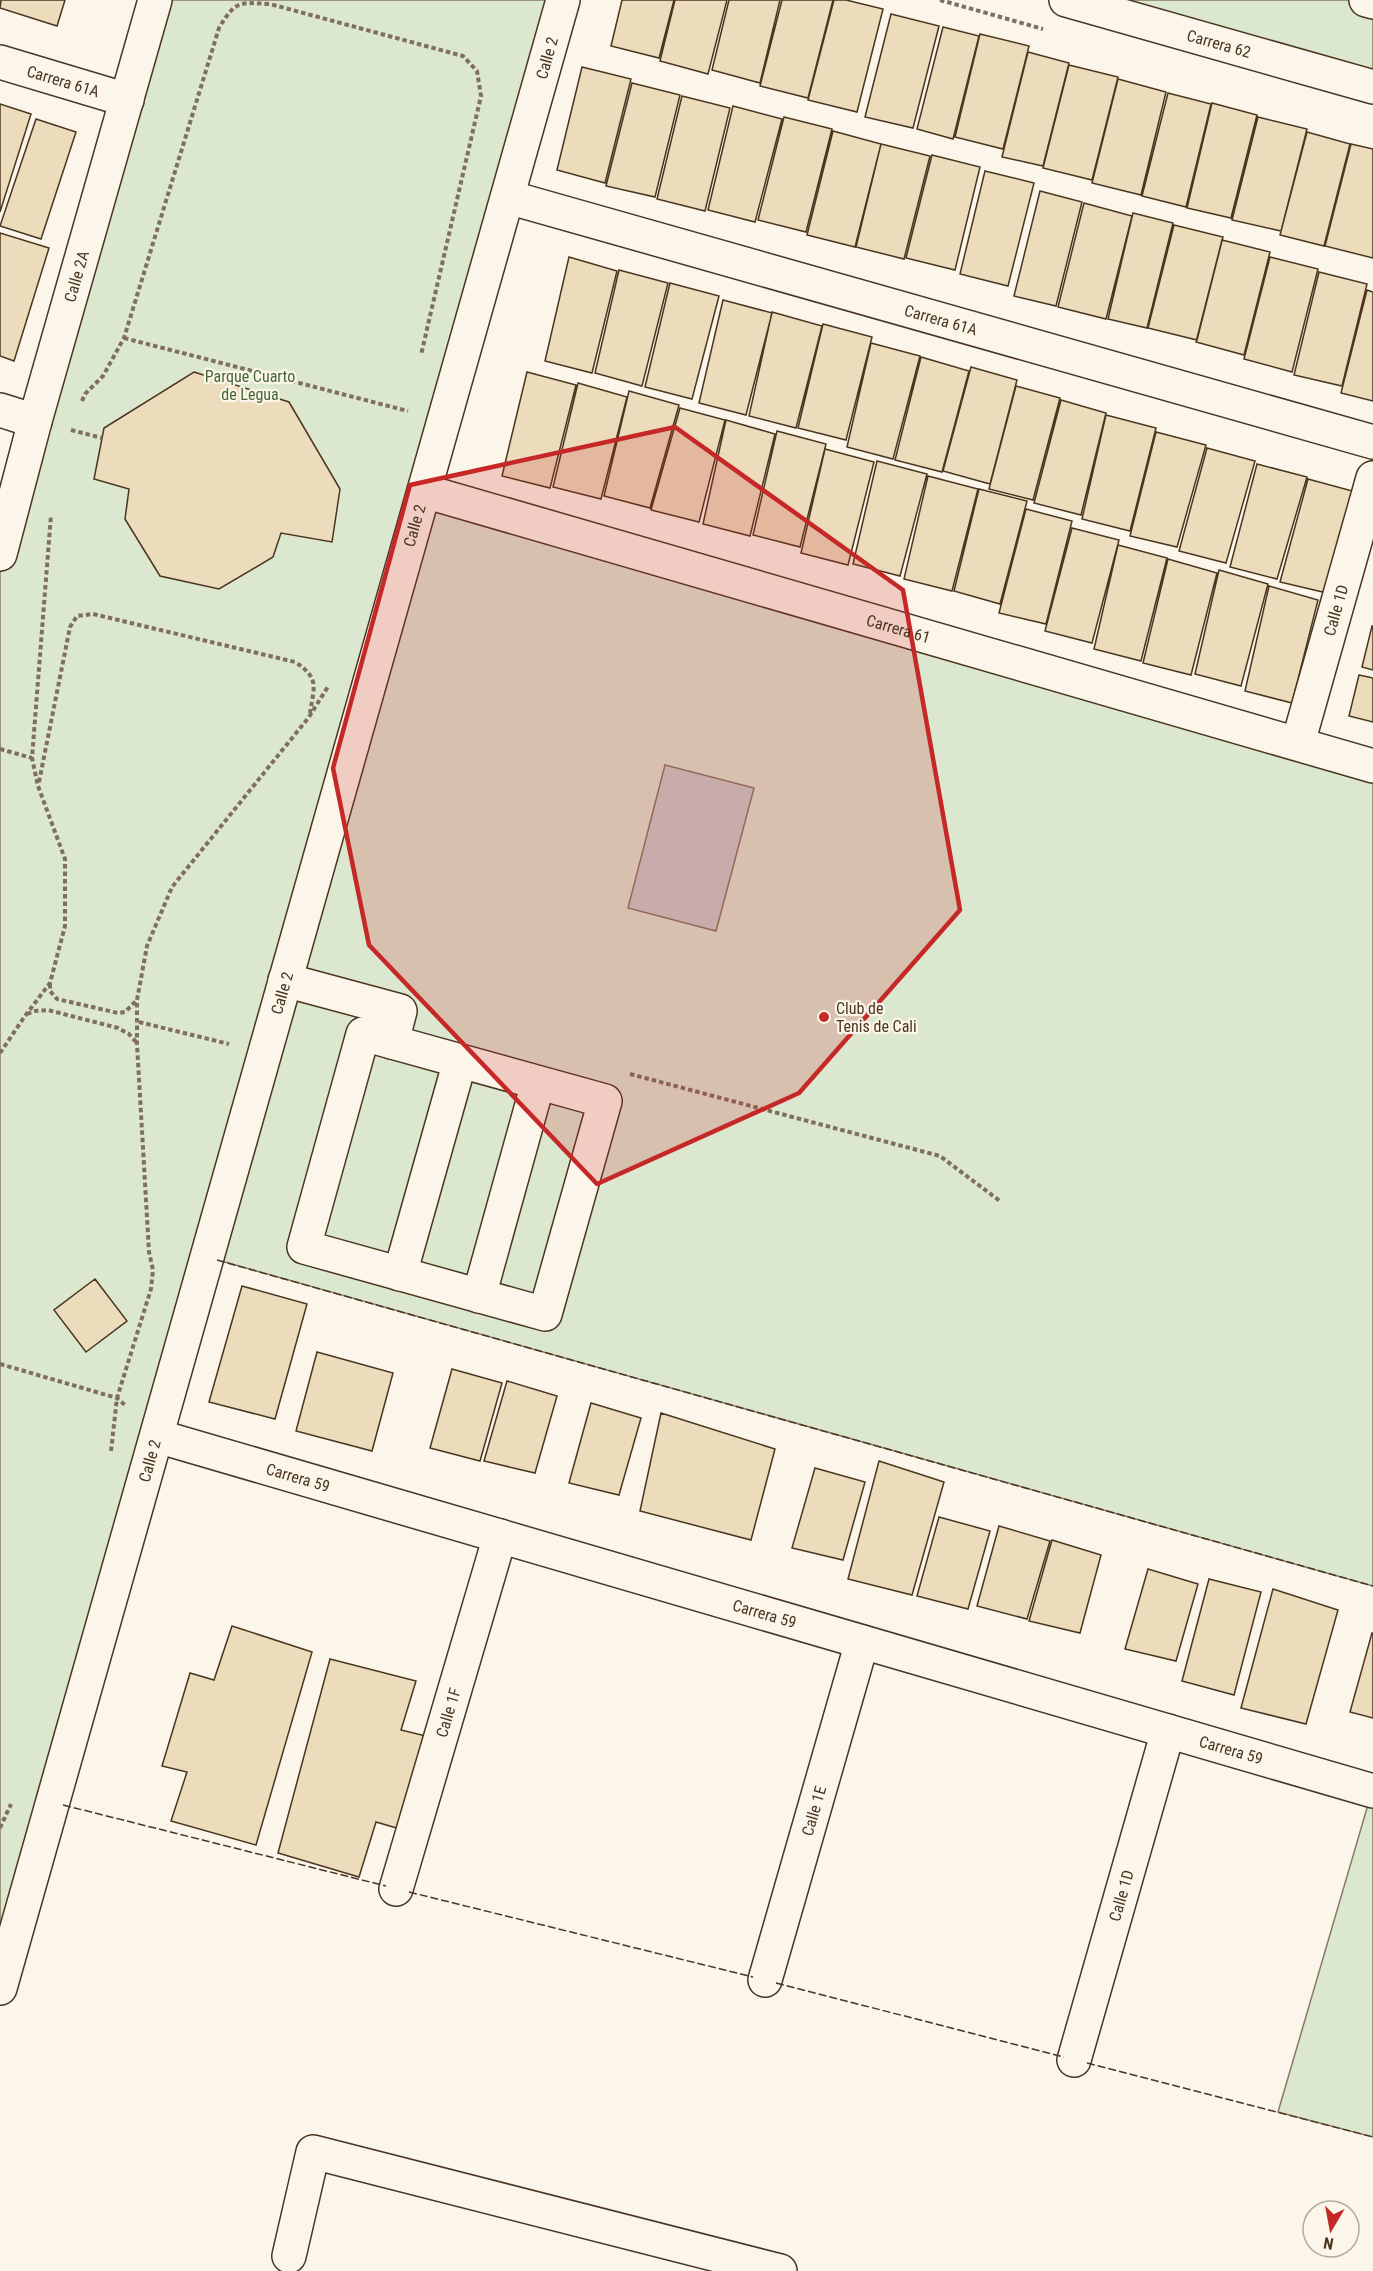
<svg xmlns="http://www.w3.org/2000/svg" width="1373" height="2271" font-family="'Roboto Condensed',sans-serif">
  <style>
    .green { fill: #dce7d0; stroke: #887966; stroke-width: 1.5 }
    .water { fill: #c9cecd; stroke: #887966; stroke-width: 1.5 }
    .building { fill: #ecdcbc; stroke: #4a3520; stroke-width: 1.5 }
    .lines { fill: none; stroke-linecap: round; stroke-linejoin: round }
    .minor-casing { stroke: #4a3520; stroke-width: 36 }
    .path { stroke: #7f6f5c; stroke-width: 4; stroke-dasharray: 4.5 3; stroke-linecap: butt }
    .minor { stroke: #fbf6e9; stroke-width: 33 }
    .fence { stroke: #4a3520; stroke-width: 1.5; stroke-dasharray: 8 3; stroke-linecap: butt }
    .marked { fill: #c62828; fill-opacity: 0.2; stroke: #c62828; stroke-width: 4.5; stroke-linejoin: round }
    .poi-dot { fill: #c62828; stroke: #fbf6e9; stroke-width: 2 }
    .labels { text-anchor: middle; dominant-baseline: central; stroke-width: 4.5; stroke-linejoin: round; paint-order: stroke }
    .street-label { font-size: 16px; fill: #4a3520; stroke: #fbf6e9 }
    .park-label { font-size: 16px; fill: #436837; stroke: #fbf6e9 }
    .poi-label { font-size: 16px; fill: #4a3520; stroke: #fbf6e9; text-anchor: start }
  </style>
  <rect width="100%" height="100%" fill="#fbf6e9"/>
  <path class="green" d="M155,0H563L424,492L1373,766V1586L207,1257L0,1988V554Z
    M1066,0H1366L1373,2V87Z
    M1372,1791H1373V2137L1278,2112Z"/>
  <path class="water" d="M665,765L754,788L716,931L628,908Z"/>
  <path class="building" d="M1,0H65L57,26L0,8Z
    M622,0H674L659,58L611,46Z
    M675,0H727L708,74L660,61Z
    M729,0H780L760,83L712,70Z
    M782,0H833L808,98L760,86Z
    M834,0H846L883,9L857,112L808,100Z
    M891,14L939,26L913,128L865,117Z
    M943,27L979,36L953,139L917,129Z
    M980,34L1029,46L1003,149L955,137Z
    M1028,52L1069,63L1043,166L1002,157Z
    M1069,65L1118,77L1092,180L1043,168Z
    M582,67L631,79L605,183L557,170Z
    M1118,79L1166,92L1141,195L1092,183Z
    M632,83L680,95L655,197L606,186Z
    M1168,93L1211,104L1186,207L1142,196Z
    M682,96L730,108L705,211L657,199Z
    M1212,103L1257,115L1231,218L1187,208Z
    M0,104L31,114L0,212Z
    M733,106L782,119L755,222L708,210Z
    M784,117L832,129L806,232L758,220Z
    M1258,117L1307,129L1281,231L1232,220Z
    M36,119L76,132L41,239L0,226Z
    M833,131L881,144L855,247L807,235Z
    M1307,132L1350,144L1324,246L1280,235Z
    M881,144L930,156L904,259L856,247Z
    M1351,144L1373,149V258L1325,246Z
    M932,155L980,167L955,270L906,258Z
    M985,171L1034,183L1008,286L960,274Z
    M1040,191L1082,202L1056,306L1014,296Z
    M1084,203L1132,216L1106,319L1058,307Z
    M1133,213L1173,223L1147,328L1108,319Z
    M1174,225L1223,237L1197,340L1148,328Z
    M0,233L49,248L14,361L0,356Z
    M1222,240L1270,252L1244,355L1196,342Z
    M569,257L617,271L592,373L545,361Z
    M1270,257L1318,269L1292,372L1244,359Z
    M619,270L668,283L642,386L595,373Z
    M1319,272L1367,284L1342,386L1294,375Z
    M670,283L719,296L692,399L645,387Z
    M1367,290L1373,292V401L1341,393Z
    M723,300L772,313L746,415L699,403Z
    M772,312L822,326L796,428L749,416Z
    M823,324L872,337L846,440L798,428Z
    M871,343L920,356L893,459L847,447Z
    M921,357L969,371L942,472L895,460Z
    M971,367L1017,380L990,484L943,471Z
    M194,372L289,402L340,489L332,542L281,533L273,557L219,589L160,576L125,519L129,489L94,479L104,428Z
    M527,372L576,385L550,488L502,476Z
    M578,383L627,397L601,499L553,487Z
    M1016,386L1060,398L1033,500L989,489Z
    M629,391L679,405L650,508L604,496Z
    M1061,400L1106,413L1081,515L1034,503Z
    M680,408L725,420L699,522L651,510Z
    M1106,415L1156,428L1130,531L1082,519Z
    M726,420L775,434L750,536L703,524Z
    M777,431L826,444L800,547L753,535Z
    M1156,432L1206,445L1177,547L1130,536Z
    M1207,448L1255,461L1226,563L1179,551Z
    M825,449L874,462L848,565L801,553Z
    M877,461L927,474L900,576L853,564Z
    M1257,464L1307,477L1277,579L1230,567Z
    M928,476L978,489L952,591L904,579Z
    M1308,479L1356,492L1327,593L1280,582Z
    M979,489L1027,501L1000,604L954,591Z
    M1026,509L1072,521L1046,624L999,613Z
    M1072,528L1119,540L1092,643L1045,631Z
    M1118,545L1167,558L1141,661L1094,649Z
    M1168,559L1217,573L1191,675L1143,663Z
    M1219,570L1268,584L1241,686L1195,674Z
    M1269,586L1318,600L1292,703L1245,691Z
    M1372,626H1373V670L1362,667Z
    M1359,675L1373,678V722L1349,716Z
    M95,1279L127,1321L86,1352L54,1310Z
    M242,1286L307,1304L275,1419L209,1402Z
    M317,1352L393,1373L372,1451L296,1431Z
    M452,1369L502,1383L480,1461L430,1448Z
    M507,1381L557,1396L535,1473L484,1461Z
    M591,1403L641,1418L619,1495L569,1483Z
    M661,1413L775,1449L751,1540L640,1511Z
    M879,1461L944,1482L912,1595L848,1579Z
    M815,1468L865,1482L843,1560L792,1548Z
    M939,1517L990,1531L968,1609L917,1596Z
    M999,1526L1050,1541L1027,1619L977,1606Z
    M1052,1540L1101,1555L1080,1633L1029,1621Z
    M1148,1569L1198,1584L1176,1661L1125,1649Z
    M1209,1579L1261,1592L1234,1695L1182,1681Z
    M1273,1589L1338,1610L1306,1724L1241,1708Z
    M232,1626L312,1652L256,1845L171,1821L187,1772L162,1766L190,1673L214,1680Z
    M1372,1633H1373V1718L1350,1712Z
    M330,1659L416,1681L401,1730L426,1736L400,1829L376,1822L359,1877L278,1853Z"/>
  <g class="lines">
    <g class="minor-casing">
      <g id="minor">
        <path id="s1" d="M1066,0L1373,87"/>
        <path d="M1366,0L1373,2"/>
        <path id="s2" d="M0,62L127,100"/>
        <path id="s3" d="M508,197L1373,442"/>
        <path d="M0,410L35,421"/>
        <path id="s4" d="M424,491L1373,766"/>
        <path id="s5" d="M0,554L35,421L155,0"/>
        <path id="s6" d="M1298,743L1373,478"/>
        <path d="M285,980L400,1011L392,1042"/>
        <path d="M363,1034L605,1101L545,1314L304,1247Z"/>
        <path d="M400,1274L460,1061"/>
        <path d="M479,1296L538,1083"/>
        <path id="s7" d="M157,1436L1373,1791"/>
        <path id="s8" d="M396,1889L500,1536"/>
        <path id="s9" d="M765,1980L862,1642"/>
        <path id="s10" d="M0,1988L563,0"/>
        <path id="s11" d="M1074,2060L1168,1731"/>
        <path d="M289,2256L313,2152L780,2271"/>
      </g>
    </g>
    <path class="path" d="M940,0L1043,29
      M124,338L408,411
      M82,401L85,394L103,376L124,338L219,28C235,1 239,2 270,4L463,56L477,71L481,96L421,355
      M71,430L102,438
      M0,749L32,758
      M39,782L70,627L77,616L93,614L295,662C320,678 314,687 310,713
      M50,984V991L57,999L118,1013L125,1012L136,1001
      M27,1014L35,1011L48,1010L118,1028L129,1034L137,1043
      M139,1022L229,1044
      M0,1053L25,1016L50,983L65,926V859L38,786L32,758L51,515
      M630,1074L940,1156L1000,1201
      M0,1364L117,1398L126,1406
      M111,1451L117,1398L151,1289L153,1270L149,1252L137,1044V1000L147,946L172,887L309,717L329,685
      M0,1828L11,1804"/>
    <use href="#minor" class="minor"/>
    <path class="fence" d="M217,1260L1373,1586
      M63,1805L386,1886
      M409,1892L753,1977
      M776,1983L1064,2057
      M1087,2063L1373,2137"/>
  </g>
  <path class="marked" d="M675,427L903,590L960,910L799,1093L597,1184L369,945L333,768L410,485Z"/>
  <circle class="poi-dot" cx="824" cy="1017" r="6"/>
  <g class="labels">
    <g class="street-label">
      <text stroke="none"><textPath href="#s1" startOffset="159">Carrera 62</textPath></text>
      <text stroke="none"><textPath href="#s10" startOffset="2006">Calle 2</textPath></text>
      <text stroke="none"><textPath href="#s2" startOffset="66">Carrera 61A</textPath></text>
      <text stroke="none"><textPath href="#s5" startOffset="288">Calle 2A</textPath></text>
      <text stroke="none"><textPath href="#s3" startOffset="450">Carrera 61A</textPath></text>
      <text stroke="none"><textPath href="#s10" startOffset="1520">Calle 2</textPath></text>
      <text stroke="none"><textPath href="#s6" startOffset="138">Calle 1D</textPath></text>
      <text stroke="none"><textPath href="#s4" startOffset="494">Carrera 61</textPath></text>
      <text stroke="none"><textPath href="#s10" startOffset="1034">Calle 2</textPath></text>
      <text stroke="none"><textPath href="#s10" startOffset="548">Calle 2</textPath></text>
      <text stroke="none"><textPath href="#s7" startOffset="147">Carrera 59</textPath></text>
      <text stroke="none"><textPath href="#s7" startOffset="633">Carrera 59</textPath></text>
      <text stroke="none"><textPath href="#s8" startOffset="184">Calle 1F</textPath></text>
      <text stroke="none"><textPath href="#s7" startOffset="1119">Carrera 59</textPath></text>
      <text stroke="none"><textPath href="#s9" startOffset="176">Calle 1E</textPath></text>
      <text stroke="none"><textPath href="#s11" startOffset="171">Calle 1D</textPath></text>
    </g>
    <g class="park-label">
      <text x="250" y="376">Parque Cuarto<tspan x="250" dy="18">de Legua</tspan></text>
    </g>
    <g class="poi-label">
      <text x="836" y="1008">Club de<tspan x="836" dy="18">Tenis de Cali</tspan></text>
    </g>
  </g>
  <g transform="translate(1331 2229) rotate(190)"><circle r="28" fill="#fbf6e9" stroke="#b4a999" stroke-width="1.5"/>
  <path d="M0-4.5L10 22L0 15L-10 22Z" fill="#c62828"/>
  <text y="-9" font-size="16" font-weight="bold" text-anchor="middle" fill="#4a3520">N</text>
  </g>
</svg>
